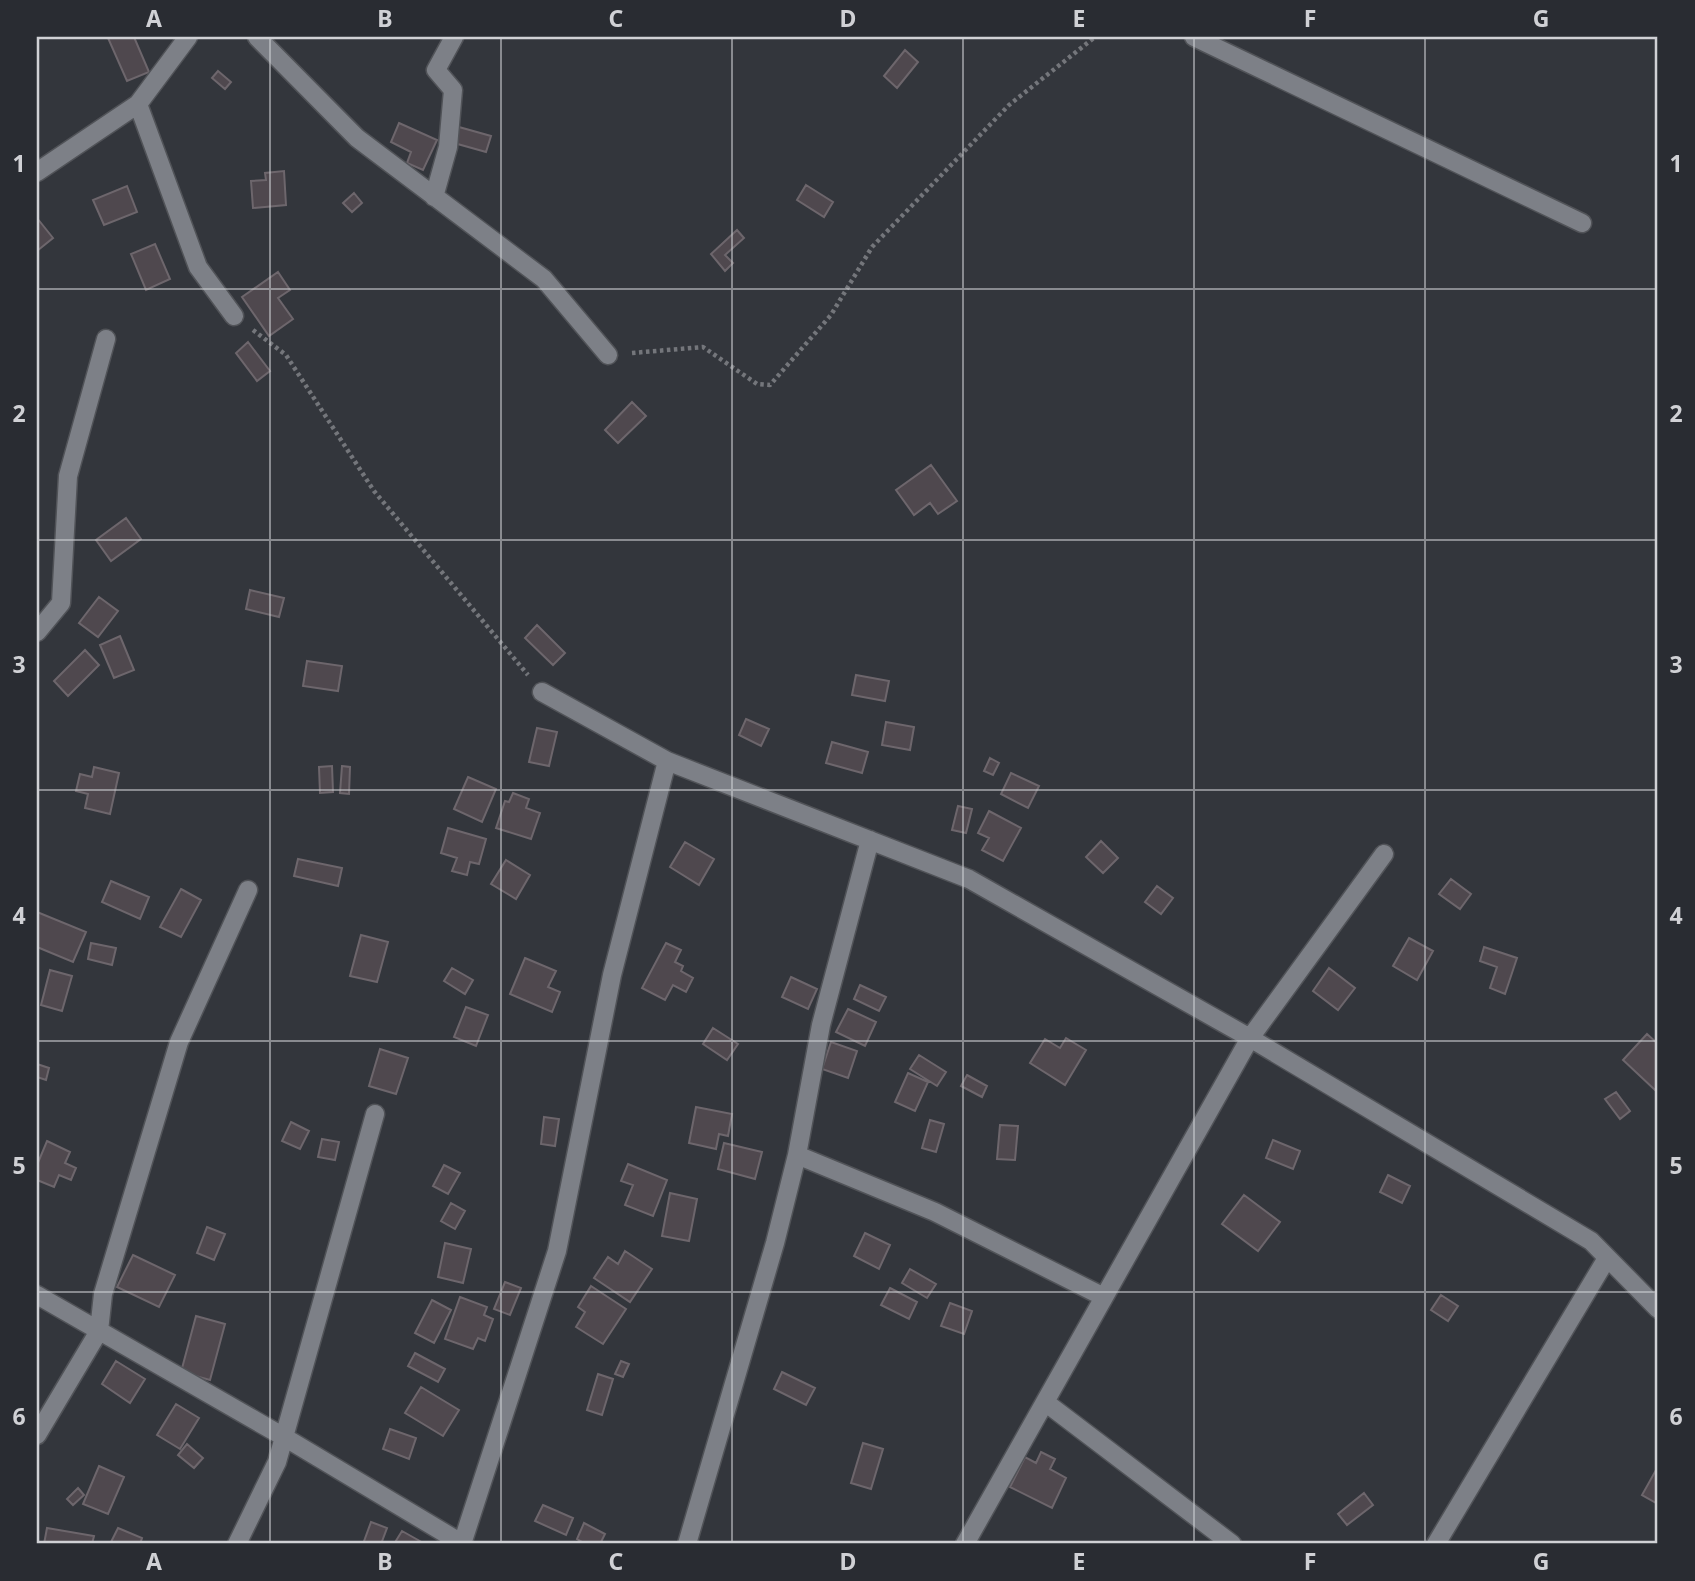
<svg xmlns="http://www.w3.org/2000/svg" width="1695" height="1581" font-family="'Noto Sans',sans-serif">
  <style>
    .building { fill: #4f484e; stroke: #6d666c; stroke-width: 2 }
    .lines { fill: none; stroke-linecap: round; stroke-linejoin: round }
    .street-casing { stroke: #515358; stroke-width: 21 }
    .path { stroke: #74767b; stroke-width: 4.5; stroke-dasharray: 3.5 3.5; stroke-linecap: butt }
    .street { stroke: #7d8087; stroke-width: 18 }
    .grid { fill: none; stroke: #d0d1d5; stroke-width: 2; stroke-opacity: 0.55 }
    .neatline { fill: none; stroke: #d0d1d5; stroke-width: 2.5 }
    .grid-label { font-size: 23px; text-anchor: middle; font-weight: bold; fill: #d0d1d5 }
  </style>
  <rect width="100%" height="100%" fill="#33363c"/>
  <path class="building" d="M112,37H134L149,72L127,81L108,38Z
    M905,50L918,62L897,88L884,76Z
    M218,71L231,82L225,89L212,78Z
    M399,123L437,140L423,170L407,163L411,152L391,142Z
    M459,127L491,136L486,152L454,143Z
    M284,171L286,205L253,208L251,181L266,180L265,173Z
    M806,185L833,202L824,217L797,200Z
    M127,186L137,212L104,225L93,200Z
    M354,193L362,203L352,212L343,203Z
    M37,218L53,238L37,251Z
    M737,230L744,238L725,255L733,263L725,271L711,254Z
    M155,244L170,279L146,290L131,254Z
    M278,272L290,290L278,298L293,319L269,336L242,297Z
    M248,342L270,371L257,381L236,353Z
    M632,402L646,416L618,443L605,430Z
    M931,465L957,501L938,514L930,503L914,515L896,490Z
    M126,518L141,539L111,561L96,540Z
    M250,590L284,598L279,617L246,609Z
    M99,597L118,611L98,637L79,623Z
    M537,625L565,653L553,665L525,638Z
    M120,636L134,670L114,678L100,645Z
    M85,650L99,665L68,696L54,681Z
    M307,661L342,666L338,691L303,686Z
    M856,675L889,681L885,701L852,695Z
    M746,719L769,729L761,746L739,735Z
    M886,722L914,727L910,750L882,745Z
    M537,728L557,732L549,766L529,762Z
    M832,742L868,752L862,773L826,763Z
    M990,758L999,763L993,775L984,771Z
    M332,766L333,792L320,793L319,767Z
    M342,766L350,767L349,794L340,793Z
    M94,767L119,773L110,814L85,808L88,794L76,791L80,774L92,777Z
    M1011,773L1039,786L1028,808L1001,794Z
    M468,777L496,789L482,822L454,809Z
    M513,793L529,799L526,808L540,813L531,839L496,828L505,801L509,802Z
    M958,806L972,809L966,833L952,830Z
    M989,811L1021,828L1003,861L982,850L989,838L978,833Z
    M448,828L486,839L479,864L470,862L467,875L452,871L457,858L441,853Z
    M1101,841L1118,858L1103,873L1086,857Z
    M685,842L714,859L699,885L670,867Z
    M298,859L342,868L338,886L294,876Z
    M506,860L530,875L516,899L491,884Z
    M1451,879L1471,894L1460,909L1439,894Z
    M111,881L149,897L140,919L102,902Z
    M1157,886L1173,898L1161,914L1145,902Z
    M181,889L201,900L181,937L160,927Z
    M37,912L86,932L73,962L37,947Z
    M361,935L388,942L377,982L350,976Z
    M1409,938L1433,951L1417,980L1393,966Z
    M91,943L116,948L112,965L88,959Z
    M666,943L681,950L675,962L683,966L681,971L693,978L686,992L673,985L665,1000L642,988Z
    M1484,947L1517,958L1505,994L1490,988L1497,967L1480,961Z
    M525,958L556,971L548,987L560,992L552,1012L510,994Z
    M452,968L473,980L465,994L444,981Z
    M1329,968L1355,988L1338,1010L1313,991Z
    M50,970L72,976L62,1011L41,1005Z
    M791,977L817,989L808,1009L782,997Z
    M860,985L886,997L879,1011L854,999Z
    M466,1007L488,1015L476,1046L454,1037Z
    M848,1009L876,1022L865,1046L836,1032Z
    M713,1028L738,1044L727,1060L703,1044Z
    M1647,1034L1658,1044V1086L1655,1090L1623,1060Z
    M1066,1038L1086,1050L1065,1085L1030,1063L1045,1039L1060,1048Z
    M831,1042L857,1051L848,1078L822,1069Z
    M380,1049L408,1058L396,1094L369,1086Z
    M919,1055L946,1072L937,1086L910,1069Z
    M37,1064L49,1068L46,1080L37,1077Z
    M908,1073L928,1082L915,1111L895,1102Z
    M967,1075L987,1086L982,1097L961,1086Z
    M1616,1092L1630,1111L1620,1119L1605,1099Z
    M696,1107L732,1114L728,1136L719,1134L716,1149L689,1143Z
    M544,1117L559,1119L555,1146L541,1144Z
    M930,1120L944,1124L936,1152L922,1148Z
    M291,1122L309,1131L300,1149L282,1141Z
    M1000,1125L1018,1126L1015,1160L997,1159Z
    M322,1139L339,1142L335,1160L318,1157Z
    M1273,1140L1300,1151L1293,1169L1266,1158Z
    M47,1141L70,1152L65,1163L76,1168L71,1180L59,1175L54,1187L37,1180V1165Z
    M724,1143L762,1152L755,1179L718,1169Z
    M628,1164L667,1180L653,1216L625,1205L633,1185L621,1181Z
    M444,1165L460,1173L448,1194L433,1186Z
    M1388,1175L1410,1186L1402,1203L1380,1192Z
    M670,1193L697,1199L689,1241L662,1236Z
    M1244,1195L1280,1222L1258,1251L1222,1224Z
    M451,1203L465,1211L455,1229L441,1221Z
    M207,1227L225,1234L214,1260L197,1253Z
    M865,1233L890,1245L879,1269L854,1256Z
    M445,1243L471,1249L463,1283L438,1277Z
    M625,1251L652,1269L630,1302L594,1278L608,1257L618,1264Z
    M133,1255L175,1275L159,1307L117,1287Z
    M910,1269L936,1284L927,1298L902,1283Z
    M505,1282L521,1288L510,1315L494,1309Z
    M591,1286L626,1309L603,1344L576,1327L585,1312L578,1307Z
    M890,1288L917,1302L909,1319L881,1305Z
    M1441,1295L1458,1306L1448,1321L1431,1310Z
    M460,1297L487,1307L484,1315L493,1319L485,1341L478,1338L473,1349L445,1339Z
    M432,1300L451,1310L434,1343L415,1333Z
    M950,1303L972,1311L964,1334L941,1326Z
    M196,1316L225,1324L210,1380L181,1372Z
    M415,1353L445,1369L438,1382L408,1366Z
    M116,1361L145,1379L130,1403L102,1384Z
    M621,1361L629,1364L623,1377L615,1374Z
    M782,1372L815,1388L806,1405L774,1389Z
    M598,1374L613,1379L602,1415L587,1410Z
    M421,1387L459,1410L443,1436L405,1413Z
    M176,1404L199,1418L180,1449L157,1435Z
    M390,1429L416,1438L409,1459L383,1449Z
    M863,1443L883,1449L871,1489L851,1483Z
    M187,1444L203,1458L194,1468L178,1455Z
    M1041,1452L1055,1459L1050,1469L1066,1478L1052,1508L1010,1487L1025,1457L1036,1463Z
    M99,1466L124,1477L108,1514L83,1504Z
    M1656,1470L1658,1471V1504L1642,1495Z
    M78,1488L84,1495L73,1505L67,1499Z
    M1364,1493L1373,1505L1347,1525L1338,1514Z
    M543,1505L573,1518L566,1535L535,1521Z
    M371,1522L387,1528L381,1544H363Z
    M584,1523L605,1534L600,1544H586L577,1539Z
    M47,1528L94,1536L92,1544H44Z
    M118,1528L142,1538L140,1544H110Z
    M402,1531L425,1544H394Z"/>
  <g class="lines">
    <g class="street-casing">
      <path id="street" d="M257,37L357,138L544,279L608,355
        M1194,37L1582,223
        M138,104L198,267L234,316
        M37,172L138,104L188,37
        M434,197L448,147L453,90L436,70L454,37
        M37,632L61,603L68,476L106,339
        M542,692L667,761L969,879L1250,1038L1591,1241L1658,1309
        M797,1155L935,1212L1104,1297
        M37,1295L284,1437L463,1544
        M1045,1402L1232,1544
        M37,1435L99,1331L103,1294L179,1042L248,890
        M237,1544L277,1462L375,1114
        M462,1544L557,1251L612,975L667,761
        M687,1544L775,1243L797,1155L821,1025L870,840
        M965,1544L1250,1038L1384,854
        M1436,1544L1607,1258"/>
    </g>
    <path class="path" d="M253,330L286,355L374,491L528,675
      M632,353L703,347L757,384L770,385L831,315L872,247L1009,105L1095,37"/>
    <use href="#street" class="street"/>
  </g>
  <path class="grid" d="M270,37V1544M501,37V1544M732,37V1544M963,37V1544M1194,37V1544M1425,37V1544M37,289H1658M37,540H1658M37,790H1658M37,1041H1658M37,1292H1658"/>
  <rect width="1695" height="1581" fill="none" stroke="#292c32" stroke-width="77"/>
  <rect x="38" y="38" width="1618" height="1504" class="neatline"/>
  <g class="grid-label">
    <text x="154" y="27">A</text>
    <text x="385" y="27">B</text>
    <text x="616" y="27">C</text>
    <text x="848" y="27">D</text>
    <text x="1079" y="27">E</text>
    <text x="1310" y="27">F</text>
    <text x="1541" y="27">G</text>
    <text x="19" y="172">1</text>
    <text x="1676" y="172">1</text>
    <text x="19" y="422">2</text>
    <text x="1676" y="422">2</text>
    <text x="19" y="673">3</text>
    <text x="1676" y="673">3</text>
    <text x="19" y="924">4</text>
    <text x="1676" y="924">4</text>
    <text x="19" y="1174">5</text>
    <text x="1676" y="1174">5</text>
    <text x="19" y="1425">6</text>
    <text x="1676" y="1425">6</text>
    <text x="154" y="1570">A</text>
    <text x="385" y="1570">B</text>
    <text x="616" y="1570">C</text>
    <text x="848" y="1570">D</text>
    <text x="1079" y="1570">E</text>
    <text x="1310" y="1570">F</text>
    <text x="1541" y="1570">G</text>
  </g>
</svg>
